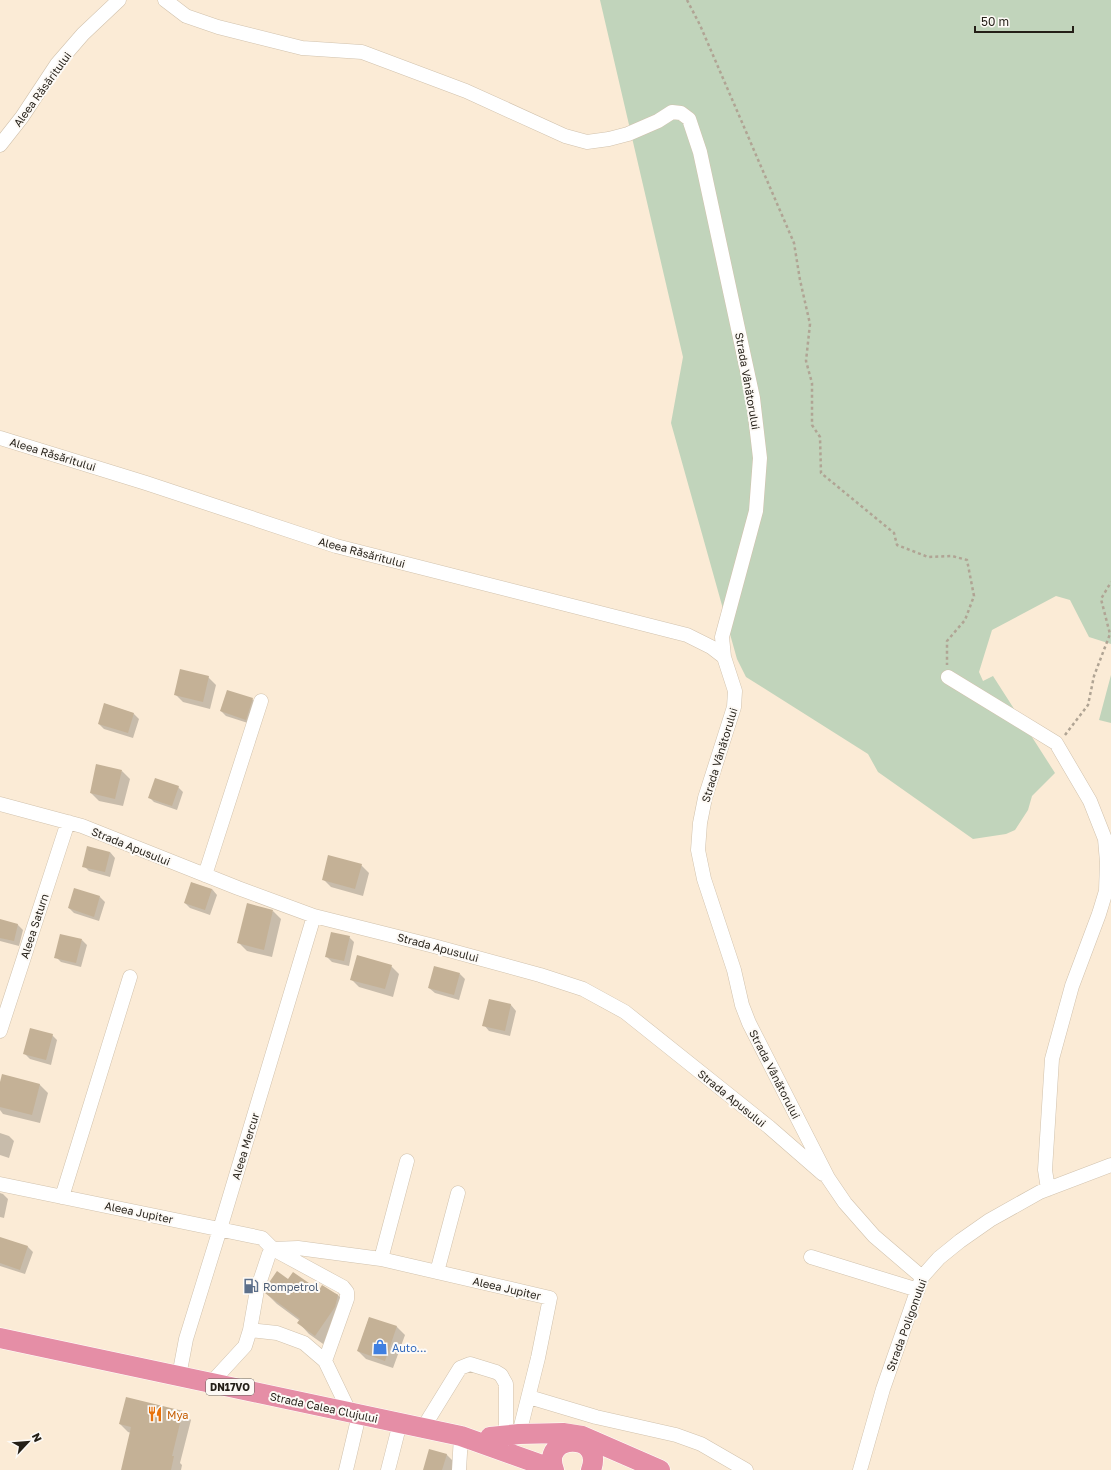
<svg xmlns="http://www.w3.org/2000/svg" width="1111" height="1470" font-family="'Golos Text',sans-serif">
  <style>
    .green { fill: #c1d4bb }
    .shadow { fill: #0003 }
    .building { fill: #c4b196 }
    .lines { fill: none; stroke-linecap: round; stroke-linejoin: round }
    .minor-casing { stroke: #d1c2ad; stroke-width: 15 }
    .highway-casing { stroke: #fff; stroke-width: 21 }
    .path { stroke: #b0a494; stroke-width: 2.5; stroke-dasharray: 3 3; stroke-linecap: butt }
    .minor { stroke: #fff; stroke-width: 14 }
    .highway { stroke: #e58ea6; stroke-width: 20 }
    .labels { text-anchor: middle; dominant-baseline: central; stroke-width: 4; stroke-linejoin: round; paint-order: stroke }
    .shield { fill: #fdfaf6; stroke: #65615a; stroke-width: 1 }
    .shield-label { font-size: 10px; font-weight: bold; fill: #241f17 }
    .street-label { font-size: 11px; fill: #241f17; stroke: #fdfaf6 }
    .service-label { font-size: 11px; fill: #4e5e75; stroke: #fdfaf6; text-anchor: start }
    .shop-label { font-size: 11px; fill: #366cbe; stroke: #fdfaf6; text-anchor: start }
    .food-label { font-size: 11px; fill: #c56008; stroke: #fdfaf6; text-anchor: start }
  </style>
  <rect width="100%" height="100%" fill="#fbebd6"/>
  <path class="green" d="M600,0H1111V644L1089,637L1070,600L1056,596L992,630L979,672L983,681L993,676L1055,773L1032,796L1028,810L1015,830L1006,834L973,839L878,772L868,754L746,677L737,659L671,423L683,357Z
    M1111,675V723L1099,720Z"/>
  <path class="shadow" d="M208,677L216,685L210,709L183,702L175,694Z
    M252,699L258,704L251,724L226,716L221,711Z
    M134,714L139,719L133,738L104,729L99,724Z
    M122,771L130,779L123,806L99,801L91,793Z
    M178,787L183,792L177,810L154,802L149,797Z
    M110,852L115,858L110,877L89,871L84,866Z
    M361,865L369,873L363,896L331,887L323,879Z
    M212,889L217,895L210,915L190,908L185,903Z
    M100,897L105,902L99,921L74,913L69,908Z
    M273,911L281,919L272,957L247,951L239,943Z
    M0,920L18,925L23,930L19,946L0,941Z
    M349,937L354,942L349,966L332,962L326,956Z
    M82,940L87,945L81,967L61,962L56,957Z
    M391,966L399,974L393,997L359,987L351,979Z
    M460,974L465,979L459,1000L435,993L429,988Z
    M489,1000L511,1005L516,1011L510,1036L489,1031L484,1025Z
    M52,1035L57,1040L51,1065L30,1059L25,1054Z
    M40,1085L48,1093L40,1123L3,1114L0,1110V1086Z
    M0,1133L9,1136L14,1141L9,1158L0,1155Z
    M0,1193L3,1194L8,1199L4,1218L0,1217Z
    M28,1247L33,1252L25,1274L0,1266V1248Z
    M289,1280L319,1291L337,1294L348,1306L326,1346L309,1334L299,1323L300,1321L277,1304L266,1293Z
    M369,1318L397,1327L405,1335L393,1368L366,1359L358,1351Z
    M127,1398L183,1412L191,1420L180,1463L182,1465L181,1470H122L131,1433L128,1432L120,1424Z
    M446,1454L454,1462L452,1470H424Z"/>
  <path class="building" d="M180,669L209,676L203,702L174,695Z
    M227,690L253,698L246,720L220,711Z
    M104,703L134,713L128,733L98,724Z
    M96,764L122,770L115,799L90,793Z
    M155,778L179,786L172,806L148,798Z
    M87,846L110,852L105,872L82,867Z
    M328,855L362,864L355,889L322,880Z
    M191,882L212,889L205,910L184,903Z
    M74,888L100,896L94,917L68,908Z
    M247,903L273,910L264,950L237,943Z
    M0,919L18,924L14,941L0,938Z
    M331,932L350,936L344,961L325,957Z
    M60,934L82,939L76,963L54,958Z
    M357,955L392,965L385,989L350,980Z
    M434,966L460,973L454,995L428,988Z
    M489,999L511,1004L505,1031L482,1026Z
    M30,1028L53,1034L46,1060L23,1054Z
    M2,1074L40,1084L32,1115L0,1107V1082Z
    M0,1237L28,1246L20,1270L0,1263Z
    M277,1271L288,1279L293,1272L319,1290L322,1285L338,1295L335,1307L315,1336L297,1323L300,1319L265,1293L268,1284Z
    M369,1317L397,1326L385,1361L357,1351Z
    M126,1397L183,1411L172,1456H174L171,1470H121L131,1427L119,1424Z
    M429,1449L447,1454L442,1470H423Z"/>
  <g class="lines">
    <g class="minor-casing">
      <path id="minor" d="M165,0L186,16L218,27L302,48L362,52L466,91L565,136L587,142L609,139L628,134L658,121L672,112L681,113L689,119L700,152L753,398L760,458L756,511L722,637L724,657L735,691L734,707L705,798L700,823L698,850L704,879L734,970L742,1005L749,1023L828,1178L845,1203L874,1236L922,1277
        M0,145L22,117L57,64L83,34L119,0
        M0,438L146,483L336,546L687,635L711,647L724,657
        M948,677L1056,743L1090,801L1105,839L1107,862L1106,891L1099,914L1072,986L1052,1059L1045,1170L1048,1189
        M0,804L82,826L238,888L314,916L430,945L540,975L583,989L625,1012L769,1127L823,1174
        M205,875L261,701
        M0,1031L68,822
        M0,1184L262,1238L273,1249L343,1287L347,1292V1299L325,1361
        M62,1197L130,977
        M811,1257L918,1290
        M381,1259L407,1161
        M437,1272L458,1193
        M250,1330L257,1290L269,1254L273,1249L298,1248L381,1259L550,1298L538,1358L519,1434
        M179,1376L186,1339L220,1229L314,916
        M211,1383L245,1346L250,1330L277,1333L304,1343L325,1361L350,1413
        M529,1397L596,1417L676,1435L701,1444L746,1470
        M423,1428L460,1368L470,1364L496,1372L501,1375L506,1384V1435
        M346,1470L359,1415
        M388,1470L400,1423
        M459,1470L461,1436
        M860,1470L883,1389L922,1277L939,1258L960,1241L990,1220L1040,1192L1111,1165"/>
    </g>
    <g class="highway-casing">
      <path id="highway" d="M0,1338L461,1436L553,1469
        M490,1437L519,1434L563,1433L582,1436L660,1470
        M554,1470C540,1433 605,1432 591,1470"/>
    </g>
    <path class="path" d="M687,0L700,25L794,243L800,280L810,324L806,361L812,383V425L820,437L821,473L894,533L897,545L928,557L952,556L967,560L974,596L965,620L947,641V665
      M1065,735L1088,705L1094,676L1110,634L1101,599L1111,582"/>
    <use href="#minor" class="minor"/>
    <use href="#highway" class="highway"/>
  </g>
  <defs>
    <g id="fuel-bare" transform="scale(1.2)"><path d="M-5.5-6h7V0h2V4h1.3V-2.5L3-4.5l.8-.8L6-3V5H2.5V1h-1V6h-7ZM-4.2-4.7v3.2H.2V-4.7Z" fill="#5c6f8a" stroke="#fdfaf6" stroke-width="2.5" paint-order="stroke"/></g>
    <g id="shop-bare" transform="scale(1.2)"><path d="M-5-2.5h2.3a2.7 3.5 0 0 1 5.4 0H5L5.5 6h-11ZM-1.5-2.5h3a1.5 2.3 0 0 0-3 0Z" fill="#3f7fe0" stroke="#fdfaf6" stroke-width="2.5" paint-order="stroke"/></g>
    <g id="restaurant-bare" transform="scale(1.2)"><path d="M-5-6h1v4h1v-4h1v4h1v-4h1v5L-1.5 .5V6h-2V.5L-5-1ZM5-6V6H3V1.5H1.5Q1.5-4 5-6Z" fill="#e8710a" stroke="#fdfaf6" stroke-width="2.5" paint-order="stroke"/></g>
  </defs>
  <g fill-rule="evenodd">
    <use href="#fuel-bare" x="251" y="1286"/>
    <use href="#shop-bare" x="380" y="1347"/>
    <use href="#restaurant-bare" x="155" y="1414"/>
  </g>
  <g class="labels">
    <rect class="shield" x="206" y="1379" width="48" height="16" rx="3"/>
    <g class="shield-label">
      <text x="230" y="1387">DN17VO</text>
    </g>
    <g class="street-label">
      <text transform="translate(42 89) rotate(-54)">Aleea Răsăritului</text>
      <text transform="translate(748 381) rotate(80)">Strada Vânătorului</text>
      <text transform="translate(53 454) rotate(17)">Aleea Răsăritului</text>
      <text transform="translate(362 552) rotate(15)">Aleea Răsăritului</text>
      <text transform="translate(719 755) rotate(-73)">Strada Vânătorului</text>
      <text transform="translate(131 846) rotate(22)">Strada Apusului</text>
      <text transform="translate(34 926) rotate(-72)">Aleea Saturn</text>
      <text transform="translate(438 947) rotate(15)">Strada Apusului</text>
      <text transform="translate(775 1074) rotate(63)">Strada Vânătorului</text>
      <text transform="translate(732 1098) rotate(39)">Strada Apusului</text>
      <text transform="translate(245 1146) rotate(-73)">Aleea Mercur</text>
      <text transform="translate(139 1212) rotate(12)">Aleea Jupiter</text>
      <text transform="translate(507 1288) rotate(13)">Aleea Jupiter</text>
      <text transform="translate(906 1325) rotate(-70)">Strada Poligonului</text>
      <text transform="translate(324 1407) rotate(12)">Strada Calea Clujului</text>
    </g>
    <g class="service-label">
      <text x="263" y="1286">Rompetrol</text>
    </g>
    <g class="shop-label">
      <text x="392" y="1347">Auto...</text>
    </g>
    <g class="food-label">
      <text x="167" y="1414">Mya</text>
    </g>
  </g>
  <g transform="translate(28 1442) rotate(64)" stroke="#fdfaf6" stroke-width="3" paint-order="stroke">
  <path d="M0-3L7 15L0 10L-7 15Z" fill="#241f17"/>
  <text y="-6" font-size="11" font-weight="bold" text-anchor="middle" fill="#241f17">N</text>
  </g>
  <path d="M975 26v6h98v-6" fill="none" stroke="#241f17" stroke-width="2"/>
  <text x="981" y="26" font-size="12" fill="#241f17" stroke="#fdfaf6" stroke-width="3" paint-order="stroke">50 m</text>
</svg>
